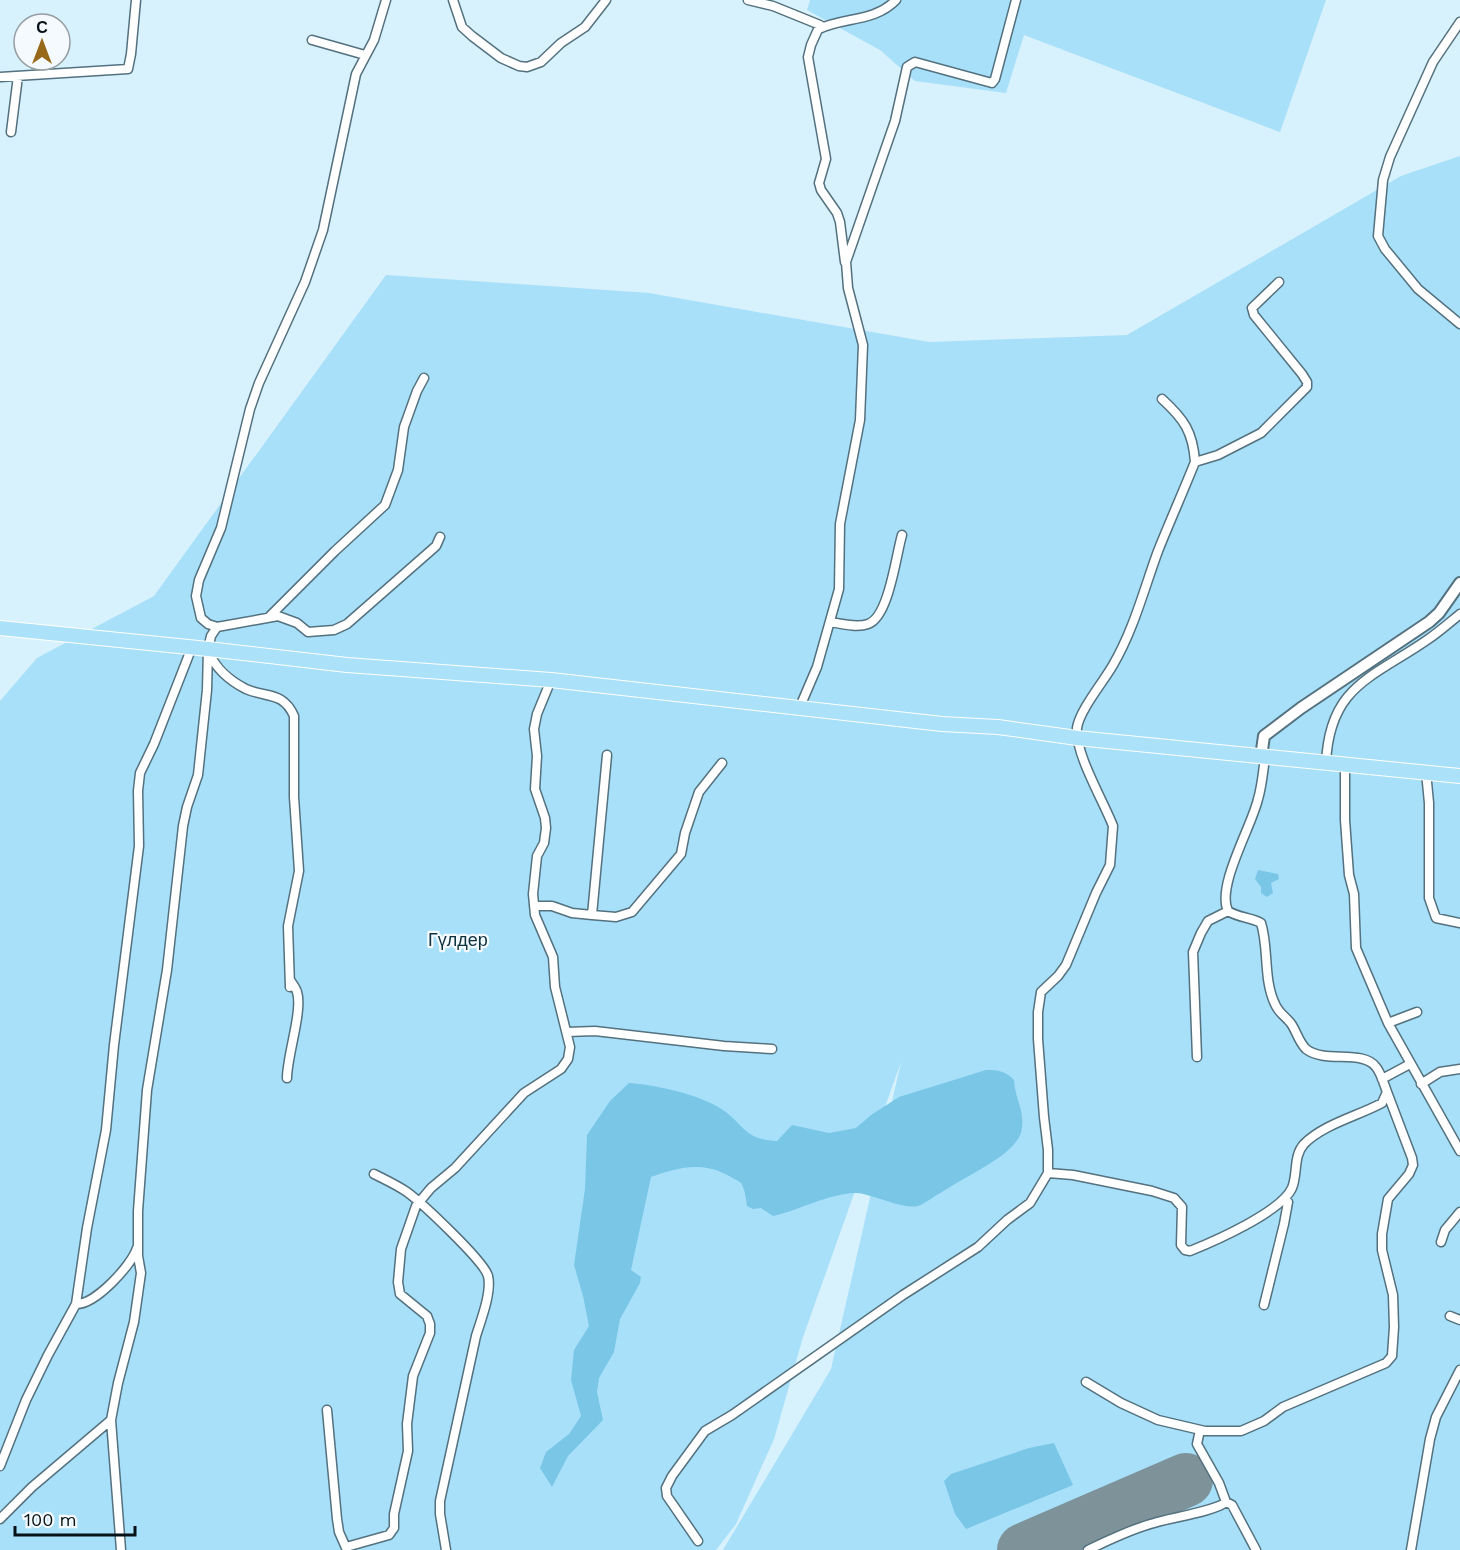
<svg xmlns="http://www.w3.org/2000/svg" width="1460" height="1550" font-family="'Work Sans',sans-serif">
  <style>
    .green { fill: #a8e0f9 }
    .water { fill: #7ac6e7 }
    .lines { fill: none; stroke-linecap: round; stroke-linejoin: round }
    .runway { stroke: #7e929a; stroke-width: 54 }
    .minor-casing { stroke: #53717e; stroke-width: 11 }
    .tertiary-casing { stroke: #53717e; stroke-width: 14 }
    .primary-casing { stroke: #fff; stroke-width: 16 }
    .minor { stroke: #fff; stroke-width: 8 }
    .tertiary { stroke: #fff; stroke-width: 10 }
    .primary { stroke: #abe2f9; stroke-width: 14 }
    .labels { text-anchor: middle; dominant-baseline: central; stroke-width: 4.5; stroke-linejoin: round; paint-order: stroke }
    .park-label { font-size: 18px; fill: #0d313f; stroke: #f4fafd }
  </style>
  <rect width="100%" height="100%" fill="#d7f1fd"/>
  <path class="green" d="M810,0H1326L1280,132L1024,35L1006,93L915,81L880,50L807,10Z
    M1460,156V1550H723L831,1369L901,1062L803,1337L774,1439L736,1524L716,1550H0V701L37,658L154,596L386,275L649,293L929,342L1127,335L1401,176Z"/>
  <path class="water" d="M1258,870L1278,874L1279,879L1271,883L1273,893L1267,897L1261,893V887L1255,879Z
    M986,1070C998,1070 1006,1071 1014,1080C1015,1100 1026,1111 1021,1133C1019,1140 1010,1149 1004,1154C985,1168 962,1179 942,1192C934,1196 926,1203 918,1206C903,1210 870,1193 856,1193C826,1194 801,1210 773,1216L761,1208L753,1209L747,1206C746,1199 745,1189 741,1183C738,1180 732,1178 729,1176C703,1161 678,1167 651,1177L631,1270L641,1277L640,1283L620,1319L614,1352L599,1378L597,1392L603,1420L568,1456L552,1487L540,1468L546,1452L569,1434L581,1416L571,1380L574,1350L589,1326L583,1296L574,1265L585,1189L587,1135L610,1101L629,1083C656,1085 699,1094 723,1110C746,1126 743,1139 777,1141L792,1125L829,1133L856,1128L871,1115L899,1097Z
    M1054,1443L1073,1485L966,1529L955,1514L944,1481L951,1474L1029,1448Z"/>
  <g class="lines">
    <path class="runway" d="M1024,1550L1186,1480"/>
    <g class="minor-casing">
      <path id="minor" d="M386,0L374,40L356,74L323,230L305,282L259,383L250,409L221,528L199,580L196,596L201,618L208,624L217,627L278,616L297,623L308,632L334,630L347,624L436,546L440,537
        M453,0L462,27L472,36L501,58L519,66L527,67L541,62L561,43L585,27L606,0
        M748,0L773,6L820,25L811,45L808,57L826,159L819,183L821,190L837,213L840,222L845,262
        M1460,22L1433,62L1390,157L1383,180L1378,236L1385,249L1418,289L1460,324
        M819,29C844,17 875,22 896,0
        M312,40L365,55
        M0,77L128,69L131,54L136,0
        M11,132L18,76
        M1195,462L1218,455L1261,433L1307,387V382L1302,374L1254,315L1252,308L1279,282
        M270,616L335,551L385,505L398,470L404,427L417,391L424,378
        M831,622C842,624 857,628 868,624C889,617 896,555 902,535
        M209,652C215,668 230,681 246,689C266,698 283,691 294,716V797L299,871L288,926L290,987
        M799,709L817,667L839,589L840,524L860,420L863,345L848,288L846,262L895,121L907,67L915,62L992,83L995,79L1016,0
        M1326,764C1329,686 1372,678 1427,640C1439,632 1449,623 1460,614
        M1345,766V820L1349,875L1354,894L1356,948L1388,1023L1460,1151
        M1426,772L1429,803V898L1436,918L1460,923
        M534,906H552L572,913L592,915L616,917L632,912L681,854L685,833L699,792L722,763
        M1228,911C1239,918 1250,917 1261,923C1269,948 1263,979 1275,1004C1279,1014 1287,1017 1292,1025C1297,1033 1299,1042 1306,1049C1325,1064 1363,1049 1376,1067C1381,1073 1384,1084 1387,1092
        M592,915L607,755
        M1388,1023L1417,1012
        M567,1032L595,1031L724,1046L772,1049
        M1197,1057L1193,952L1201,933L1208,921L1228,911C1216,886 1252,826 1258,799C1262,786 1263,771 1265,758
        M287,1078C287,1056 303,1010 297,992C296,988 292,983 290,980
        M1382,1079L1410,1064
        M1421,1084L1440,1072L1460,1069
        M1048,1173L1073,1175L1152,1191L1174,1198L1182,1207L1181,1245L1185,1250L1190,1251C1215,1241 1281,1212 1292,1188C1298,1174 1293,1156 1304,1144C1324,1124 1358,1116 1382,1103L1387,1092L1412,1158L1413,1165L1409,1174L1388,1199L1382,1234V1250L1393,1295L1394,1327L1392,1356L1386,1363L1283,1407L1264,1421L1241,1431H1205L1158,1420L1121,1403L1086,1382
        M374,1174C386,1180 397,1185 407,1192C422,1203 484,1261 488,1276C492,1292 481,1320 476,1336L440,1501V1514L446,1550
        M1441,1242L1445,1230L1460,1212
        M76,1304C95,1305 132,1265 137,1248
        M1264,1305L1284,1224L1288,1202L1284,1199
        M1450,1316L1460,1320
        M327,1410L337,1519L339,1532L347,1550
        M1200,1430L1197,1444L1219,1483L1226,1502
        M0,1466L26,1400L48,1355L76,1304L87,1228L106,1130L114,1045L139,846L138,791L140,773L154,744L192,647
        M0,1519L32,1487L111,1420
        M698,1541L667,1496L666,1488L672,1476L705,1431L732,1415L903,1295L978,1247L1007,1220L1030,1203L1048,1173V1150L1044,1117L1038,1039V1012L1041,992L1058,976L1066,965L1096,893L1110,865L1113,826C1103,800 1075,754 1077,728C1079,711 1104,681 1113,665C1134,629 1144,589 1158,551C1170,521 1183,492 1195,462C1193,432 1184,419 1162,399
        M346,1547L389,1535L394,1528V1514L408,1451L407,1424L413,1376L430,1333V1324L427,1316L400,1294L398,1282L401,1249L416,1206L431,1188L455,1168L524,1093L561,1069L568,1059L570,1047L555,987L553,957L535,915L533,894L537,856L544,843L546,828L545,818L535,789L537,756L534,729L537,714L551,680
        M121,1550L111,1420L118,1383L134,1322L141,1273L138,1256V1211L147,1090L167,970L183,826L187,807L198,775L207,690L208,649L211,636L217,627
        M1088,1550C1109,1540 1131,1529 1154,1523C1169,1518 1216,1511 1226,1502L1232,1505L1256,1550
        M1411,1550L1430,1439L1436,1417L1460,1370"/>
    </g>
    <g class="tertiary-casing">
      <path id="tertiary" d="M1261,757L1264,736L1301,708L1429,622L1439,613L1460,583"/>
    </g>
    <g class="primary-casing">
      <path id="primary" d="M0,628L208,649L347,665L551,680L942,724L998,727L1077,738L1460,776"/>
    </g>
    <use href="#minor" class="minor"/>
    <use href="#tertiary" class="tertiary"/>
    <use href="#primary" class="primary"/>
  </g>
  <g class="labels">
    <g class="park-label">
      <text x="458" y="939">Гүлдер</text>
    </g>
  </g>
  <g transform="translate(42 42)"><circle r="28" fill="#f4fafd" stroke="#959da1" stroke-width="1.5"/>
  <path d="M0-4.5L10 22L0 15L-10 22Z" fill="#976818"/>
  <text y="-9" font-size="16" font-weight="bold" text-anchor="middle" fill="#061217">С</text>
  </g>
  <path d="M15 1526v9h120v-9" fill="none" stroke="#061217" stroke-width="3"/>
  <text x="24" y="1526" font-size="18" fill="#061217" stroke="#f4fafd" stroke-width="4.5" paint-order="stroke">100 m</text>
</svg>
